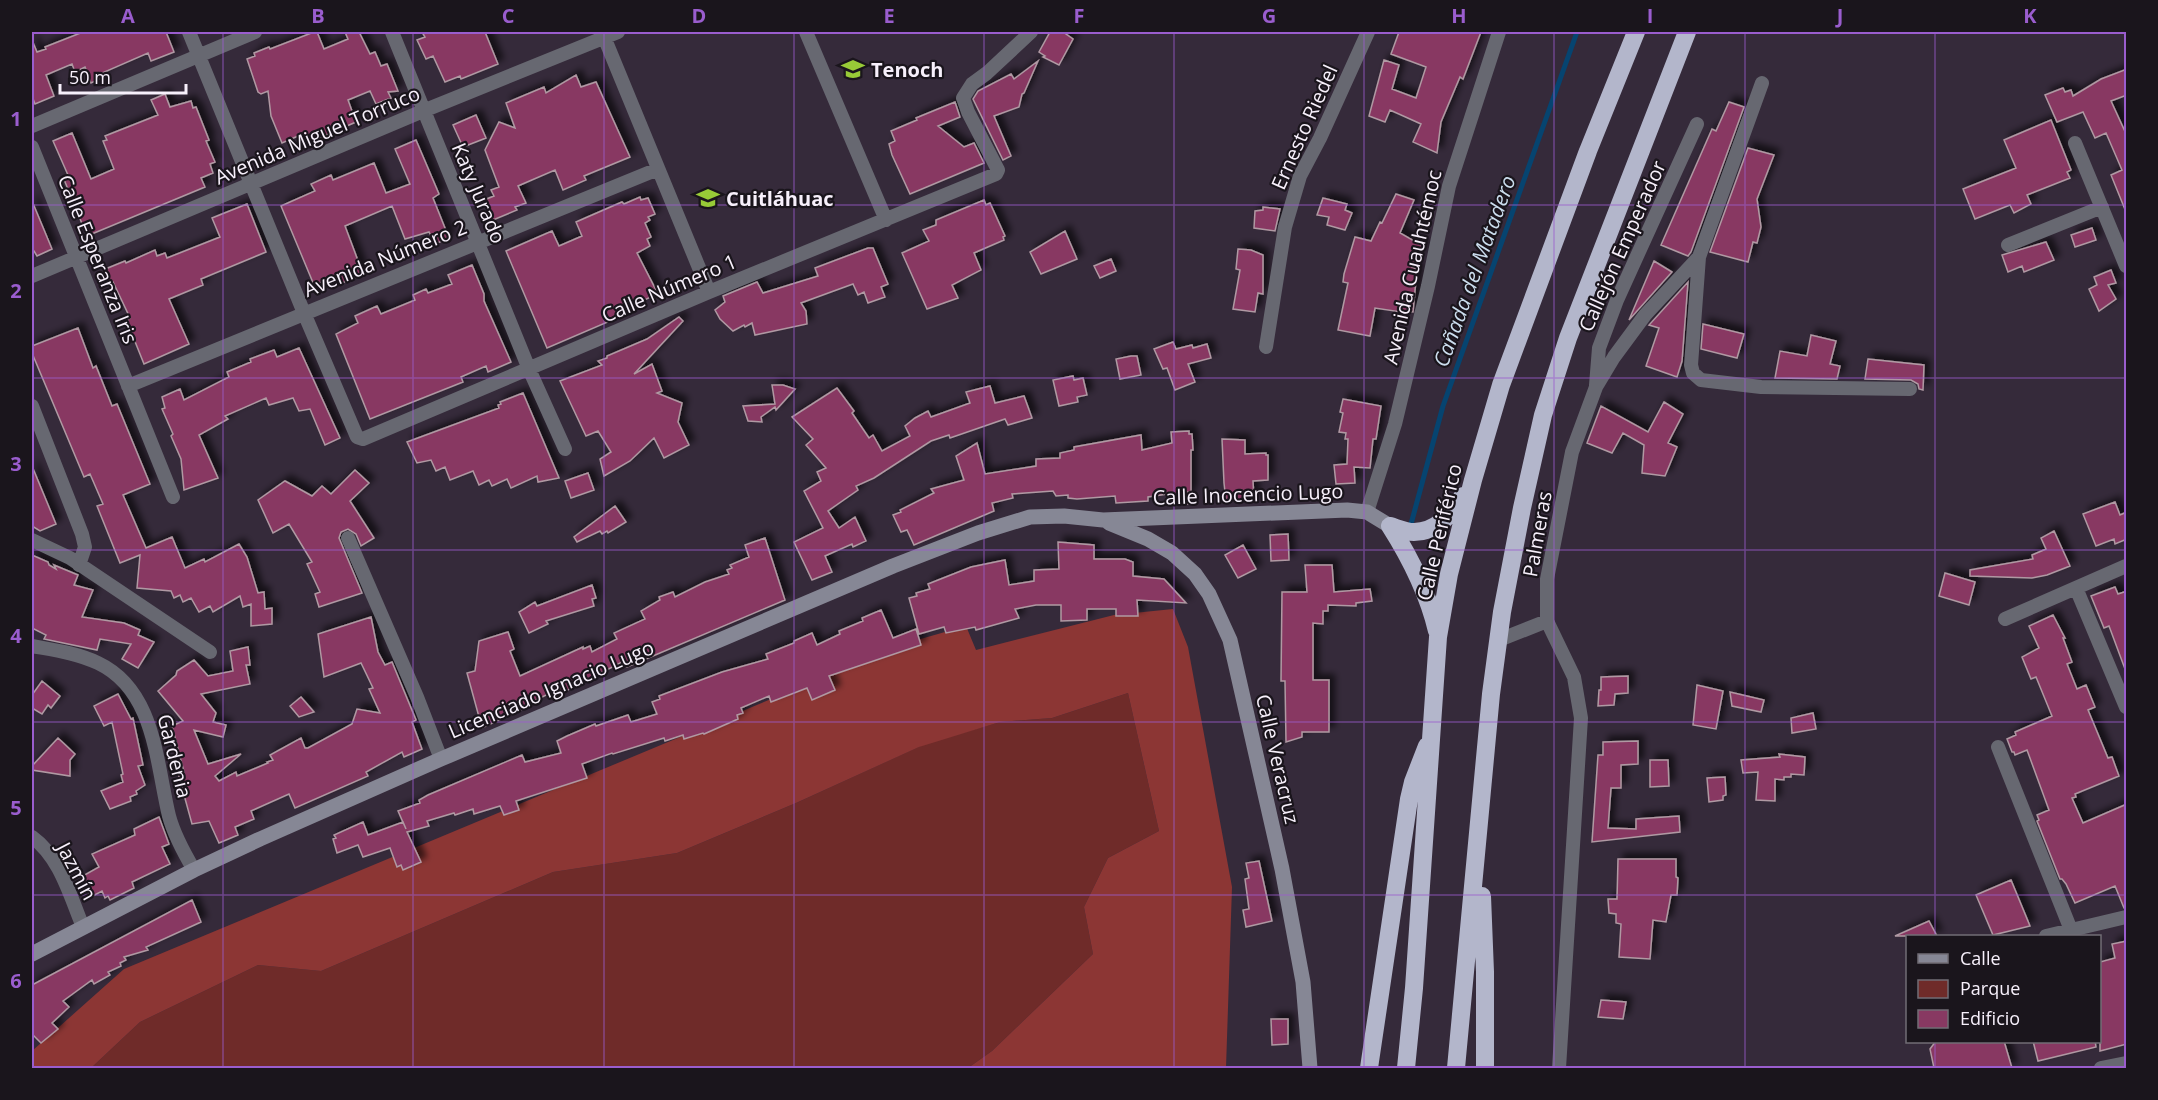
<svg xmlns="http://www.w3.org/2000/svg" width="2158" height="1100" font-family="'Open Sans',sans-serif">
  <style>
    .green { fill: #6f2b29 }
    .forest { fill: #8c3634 }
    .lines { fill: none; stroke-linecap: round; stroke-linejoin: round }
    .stream { stroke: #064470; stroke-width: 5 }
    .building { fill: #883962; stroke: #b099a3; stroke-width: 1.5; filter: url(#shadow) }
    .street { stroke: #676871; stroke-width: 14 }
    .secondary { stroke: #868795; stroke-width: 15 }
    .highway { stroke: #b3b6cb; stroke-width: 18 }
    .grid { fill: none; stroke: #9a5dce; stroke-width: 1.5; stroke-opacity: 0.55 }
    .labels { text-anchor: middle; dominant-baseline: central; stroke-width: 4.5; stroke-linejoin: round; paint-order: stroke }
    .poi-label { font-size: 20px; font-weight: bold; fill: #f7f0fb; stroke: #1a151c; text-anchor: start }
    .street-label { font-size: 20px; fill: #f7f0fb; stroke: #1a151c }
    .water-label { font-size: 21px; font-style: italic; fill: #cbdded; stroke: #1a151c }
    .neatline { fill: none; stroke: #9a5dce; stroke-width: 2 }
    .grid-label { font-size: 20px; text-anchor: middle; font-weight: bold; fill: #9a5dce }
  </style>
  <defs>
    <filter id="shadow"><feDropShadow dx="5.5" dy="-5.5" stdDeviation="3" flood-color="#0009"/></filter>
  </defs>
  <rect width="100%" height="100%" fill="#352a3a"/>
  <path class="green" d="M1128,693L1159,831L1108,858L1084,907L1093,954L992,1051L968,1068H91L140,1022L258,965L321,971L553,872L677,853L796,803L925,744L1000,722L1052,718Z"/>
  <path class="forest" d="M1173,609L1188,647L1232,887L1226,1068H968L992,1051L1093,954L1084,907L1108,858L1159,831L1128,693L1052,718L1000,722L919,747L796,803L677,853L553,872L321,971L258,965L140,1022L91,1068H32V1051L124,969L903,644L966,626L976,650L1114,615Z"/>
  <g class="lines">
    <path class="stream" d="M1411,524L1443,406L1577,32"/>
  </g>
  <path class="building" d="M83,32H166L174,52L151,61L148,53L102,73L104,77L91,83L85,67L75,72L72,64L46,75L54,96L35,104L32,96V40L37,52L46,49L45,47Z
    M314,32H317L324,49L348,39L345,32H359L370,54L375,52L381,66L387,64L398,91L388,92L391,98L376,104L370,91L348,100L356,122L310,142L305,133L282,143L271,116L268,91L261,94L258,92L247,59L255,56L254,53L269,47L270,49Z
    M422,32H485L498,64L461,79L460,76L445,82L433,56L426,59L417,40L425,37Z
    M1050,32H1063L1073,39L1059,65L1043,57L1045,56L1039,52Z
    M1399,32H1481L1463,79L1460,77L1441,122L1437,153L1413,142L1421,124L1390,110L1385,122L1369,116L1384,60L1399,65L1392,89L1416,98L1426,67L1391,54Z
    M1038,61L1024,93L1022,94L1019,107L994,116L1011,156L1003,160L973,99L978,91L1011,74L1014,79Z
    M2127,69V95L2111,101L2127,136L2126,212L2111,175L2122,170L2106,133L2095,138L2083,112L2057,122L2045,95L2063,88L2065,92L2071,90L2073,96L2101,79Z
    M576,75L581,87L596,82L630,157L584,176L586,180L563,190L555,170L518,186L526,203L515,207L517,210L493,220L484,200L494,196L491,190L499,187L485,150L499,122L515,128L506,103L544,87L546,93Z
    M165,94L170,107L191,101L193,108L196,107L209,140L206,141L215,162L210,164L213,173L201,178L205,187L87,236L63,177L68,175L53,141L72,133L91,179L114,169L103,141L107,140L105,136L158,115L151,100Z
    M955,102L960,117L938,126L964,147L974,143L984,163L910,194L892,155L889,144L895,141L891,131L917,120L916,118Z
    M1729,102L1744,107L1691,252L1688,256L1661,245L1712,129L1716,131Z
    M476,115L486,138L463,147L453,125Z
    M2051,120L2071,170L2067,172L2070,178L2027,195L2031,204L2014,213L2010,205L1975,219L1963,189L2016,168L2004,140Z
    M416,140L439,194L433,198L449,238L435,244L429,232L405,239L392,206L345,226L363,274L342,283L339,276L314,285L281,206L315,191L311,184L331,175L333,180L374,163L386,193L410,184L395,149Z
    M1748,148L1774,155L1757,199L1761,227L1757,243L1753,242L1748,262L1710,252Z
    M1396,194L1414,200L1400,233L1423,246L1412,267L1417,269L1413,312L1401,311V312L1375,308L1370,336L1338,330L1348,283L1343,282L1344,274L1355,237L1371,241L1380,222L1382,223Z
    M640,197L641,200L648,198L655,214L648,217L650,220L645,223L651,237L647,239L650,246L637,253L658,294L628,307L631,312L547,348L506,251L552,231L559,246L582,236L576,222L622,202L624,204Z
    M1323,198L1347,204L1345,210L1352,213L1345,230L1327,225L1329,217L1317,215Z
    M984,200L986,205L990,203L1005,236L1003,237L1004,240L974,253L981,270L952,285L958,298L927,309L902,253L929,241L923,230L936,225V220Z
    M32,201L52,249L37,256L34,251H32Z
    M247,204L266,252L201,279L203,285L169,299L189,344L144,364L128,324V319L130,318L113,282L109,284L103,270L125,261L126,263L155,250L157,256L165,253L167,258L220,237L212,218Z
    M1263,207L1280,209L1275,231L1254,228L1255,211L1263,210Z
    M2092,228L2096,240L2075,247L2071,235Z
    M1065,231L1077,259L1041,274L1030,252Z
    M2046,242L2054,260L2024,272L2022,266L2008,272L2002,255Z
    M868,248H873L888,284L881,287L885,297L868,303L864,292L858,295L853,284L801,303L806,311L807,324L755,335L752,323L745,327L744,325L733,331L720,319L715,310L725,302L723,296L757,282L763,293L818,276L815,268Z
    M1238,249L1251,250L1263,255V294L1258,293L1255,312L1233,309L1240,270L1236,269Z
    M1111,259L1116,271L1100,278L1094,266Z
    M1654,261L1672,272L1629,320Z
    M472,265L484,294V301L511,362L488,372L486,366L461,377L463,382L370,419L336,334L358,323L355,316L377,306L381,314L415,300L413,295L426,289L428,293L452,284L448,275Z
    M2111,270L2116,283L2108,285L2116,299L2099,311L2089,289L2097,285L2094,277Z
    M1688,282L1682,361L1677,377L1646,366L1659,328L1649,325Z
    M679,317L683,321L634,374L652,364L662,391L657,393L682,403L678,422L689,445L664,458L654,438L630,461L604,476L600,459L611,452L598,431L586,436L560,381L602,365L598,361L607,358V356L647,339Z
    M1703,324L1744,334L1737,358L1701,349Z
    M78,328L93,368L96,366L112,406L117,404L150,484L123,495L146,548L172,537L185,568L204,559L205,562L239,544L247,557L258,593L264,592L265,609L272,608V624L251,626V604L243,607L240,596L213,612L210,606L199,612L191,598L183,602L180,595L174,598L171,591L137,588L140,555L120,563L97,506L103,504L90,474L84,477L32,353V346Z
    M1811,335L1836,341L1830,364L1840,366L1837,379L1775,378L1780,351L1807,356Z
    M1173,342L1176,349L1192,345L1193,348L1207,344L1211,358L1188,364L1195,382L1175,390L1167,368L1163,369L1154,349Z
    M299,348L340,438L325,445L310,409L299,411L293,398L269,405L266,398L225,416L228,419L199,435L218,478L184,490L181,459L171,436L173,434L162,409L165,408L162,397L180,389L184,400L229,377L227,372L251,362L250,359L274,350L277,357Z
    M1131,356H1137L1141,375L1120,379L1116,359Z
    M1868,359L1924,365L1923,390L1919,389L1918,384L1911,380L1865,379Z
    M1073,376L1074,380L1083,378L1087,395L1077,397L1078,402L1059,406L1053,380Z
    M772,385H783L795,389L776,410L775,407L761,417L762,422L748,421L743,406L775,404Z
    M990,386L995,403L1024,396L1032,418L1008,425L1005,419L950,438L949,435L931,441L874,478L856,486L858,490L828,511L839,528L855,517L866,541L853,547L852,544L825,556L832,572L812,580L794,542L823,528L804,491L821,481L817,472L826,468L806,445L813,439L792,417L837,388L854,411L852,413L869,438L873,435L882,451L910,436L905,426L915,418L928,411L931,417L970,403L966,392Z
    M523,393L559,478L538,482L537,476L511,488L507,479L492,486L489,480L479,485L473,471L450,480L445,467L436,471L431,460L417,463L407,442L499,408L498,405L501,404L500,402Z
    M1343,399L1381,406L1376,439H1373L1370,468L1354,467L1355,483L1336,484L1334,465L1347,464L1348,439H1345L1346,433L1339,432L1343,413L1340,412Z
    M1664,402L1683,414L1668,443L1677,447L1665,476L1642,473L1644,445L1623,433L1612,453L1587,443L1601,406L1648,432Z
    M1189,431V434H1192L1193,450H1191V492H1188V504H1175L1174,493L1148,497V501L1116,503L1115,496L1077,499L1068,498V495L1056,496L1053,491L1012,494L1013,498L992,503L994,511L914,545L907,530L901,532L893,515L901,512L900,510L934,493L931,489L964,480L956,456L977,443L985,474L1036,466V459L1060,458V453L1074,450V447L1141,435L1142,450L1172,443L1171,432Z
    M1222,439L1245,440V454L1266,453V455H1268V480L1253,481L1254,499L1226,501L1224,483Z
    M32,466L56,524L40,531L32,526Z
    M355,470L369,483L350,501L374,538L361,546L356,534L348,529L341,532L339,538L362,593L319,607L315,594L320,592L307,564L312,562L289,524L273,533L258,500L285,481L312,496L322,486L331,494Z
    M588,473L594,490L571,498L565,481Z
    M2115,502L2120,515L2127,512V539L2115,544L2114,539L2096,546L2083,514Z
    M615,506L626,522L608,533L607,531L602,534L600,531L577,542L574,537Z
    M2054,531L2070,566L2047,575L2032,578L1970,576V570L2033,559L2032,555L2046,549L2041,538Z
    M1288,534L1289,560L1271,561L1270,535Z
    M765,538L785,600L627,667L624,661L558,695L556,690L530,703L531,705L482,728L467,673L475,671L479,641L508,632L514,649L510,651L520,676L583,647V649L590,646L592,652L617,639L614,633L645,619L641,611L660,600L659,597L673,592L675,597L705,582L729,574L727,570L732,568L730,565L749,557L745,545Z
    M1058,542L1094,545V559H1125L1133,562V576L1164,579L1186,603L1137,600L1138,616H1116V609H1087V620L1061,621V605H1036L1015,609L1019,618L976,630L975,627L946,633L944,627L919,634L909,598L917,596L916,593L930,589L928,584L971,567L1005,560L1009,585L1034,581V570L1059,569Z
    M1243,545L1256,569L1238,578L1225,555Z
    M32,555L48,562L49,565L56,569L54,565L78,575L74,585L93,590L82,617L124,623L140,630L138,635L154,642L138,668L122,659L131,644L100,639L97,650L44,639L46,635L32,628Z
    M1305,565H1332L1334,592L1370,589L1372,601L1356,603V606L1328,605V611H1323V624L1313,623V680H1329V732H1302V737L1286,742L1285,681H1281L1282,592H1307Z
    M1945,573L1975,582L1969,605L1939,596Z
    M592,585L596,598L592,599L594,606L546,621L548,624L529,633L519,612L535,602L537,606Z
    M2115,587L2118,594L2127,591V669H2125L2109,626L2104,628L2091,596Z
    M881,610L893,638L916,629L921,645L829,676L835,690L812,700L807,688L771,702L769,696L741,708L743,713L737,715L738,719L704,734L703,733L684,739L683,735L665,741L664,738L613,754L612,753L582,764L587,778L516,801L519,810L504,815L500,806L474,814L473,809L455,815L454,813L427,821L429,826L407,832L421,862L403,870L401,865L397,867L390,848L363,857L358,845L337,853L333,839L336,838L334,835L363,822L368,835L403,822L406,829L398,811L420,803L419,800L428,795L522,755L525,762L561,753L557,741L567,736L595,724L596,726L628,715L631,722L657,714L652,702L660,699L659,696L722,672L768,659L766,654L794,643V641L812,633L817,645L840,634L839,631L863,621L862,618Z
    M2053,615L2065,638H2063L2072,662L2067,664L2077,689L2086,685L2095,707L2088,710L2108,758L2112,757L2119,776L2075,794L2076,797L2072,798L2083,823L2127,804V908H2124L2115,886L2075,903L2066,884L2062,879H2060L2037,821L2039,820L2037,815L2049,810L2027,750L2015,755L2014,752H2012L2007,739L2016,735L2015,732L2052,716L2036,677L2031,679L2022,657L2039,648L2029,626Z
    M371,617L378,652L385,665L392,662L416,720L412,722L422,749L404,757L402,752L366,772L368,776L295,808L289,794L251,811L254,819L235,827L238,835L219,843L209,821L192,824L178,773L184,772L172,726L183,721L158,691L176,675L177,671L194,660L208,676L233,671L230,651L248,647L250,665H246L250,684L201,694L216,713L213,722L226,725L223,737L194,730L208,764L241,754L215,776L219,781L236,772L237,776L268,763L267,762L273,760L270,755L301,738L305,748H308L352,724L357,709L380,713L369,689L373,688L361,663L324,677L318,634Z
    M1628,676V693L1615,694L1614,705L1598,706L1599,690H1601V677Z
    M42,681L60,696L51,708L48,705L42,714L32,708V695Z
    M1697,685L1723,691L1716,729L1693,725Z
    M1730,692L1764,700L1761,712L1732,706Z
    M118,694L131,719L133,718L143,765L138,766L145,785L136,791L137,794L130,797L131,801L110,809L101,791L123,782L121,775L123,774L112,722L104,726L94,706Z
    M301,697L314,712L299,717L290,706Z
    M1813,713L1816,729L1792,733L1791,718Z
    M58,738L75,754L70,760V776L32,770V766Z
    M1638,741V764L1621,765V788H1611L1608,828L1636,829V819L1679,816L1680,832L1592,842L1598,755H1603V742Z
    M1779,754L1805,757L1804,775L1791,774V777H1784V780L1775,779V801L1756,800L1758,772L1743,773L1741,760L1780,757Z
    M1650,760H1668L1669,786L1650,787Z
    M1725,777L1726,795L1723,796V800L1709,802L1707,778Z
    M159,817L169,844L162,847L170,864L132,882L134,888L110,900L108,896L105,898L102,891L91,897L81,877L99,867L92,854L135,835L134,829Z
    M1618,859H1676V877L1678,878L1677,895H1671L1666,922L1653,920L1650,959L1619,957L1621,924L1616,923V914L1609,913L1608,899H1617Z
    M1259,861L1272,921L1246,927L1243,910L1249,909L1245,879L1249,878L1246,863Z
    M2011,880L2030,926L1993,935L1976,895Z
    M192,900L201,922L146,947L148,950L124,957L126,960L120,963L121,966L108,972L110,975L94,984L92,980L63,1001L69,1007L52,1023L58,1029L41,1043L32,1034V985Z
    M1929,921L1937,936H1895Z
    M2127,941V1044L2100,1051V962L2115,958L2112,944Z
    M1601,1000L1626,1002L1623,1019L1598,1017Z
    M1271,1019H1288V1044L1272,1045Z
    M1936,1041H2004L2012,1068H1934L1930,1049Z
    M2033,1041H2095L2096,1047L2038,1061Z"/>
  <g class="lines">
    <path class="street" d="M189,32L304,313L357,437L363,439L709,292L996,174L998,170L968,112L963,98L972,84L987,73L1031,32
      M392,32L529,369L565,449
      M602,32L709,292
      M806,32L886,220
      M1762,83L1699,257L1691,365L1693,373L1701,380L1761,387L1910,389
      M32,126L255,32
      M2075,143L2126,266
      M32,147L173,497
      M2008,245L2102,207
      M32,276L423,111L618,32
      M1266,347L1285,227L1300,176L1320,138L1368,32
      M1596,385L1599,348L1617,300L1697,124
      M128,386L658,169
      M32,406L82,534L85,547L79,565
      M1367,512L1395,424L1428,286L1449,186L1499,32
      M348,538L417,697L441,759
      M32,540L70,558L210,652
      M2076,588L2126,707
      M2005,619L2126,566
      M1499,640L1547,621
      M32,646C54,650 77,653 98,663C155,690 156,762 169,816C174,835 184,853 194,870
      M1998,747L2071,930
      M32,837C60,857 70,896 83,927
      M2046,936L2126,917
      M1559,1068L1581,718L1574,677L1547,621V579L1572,452L1596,387L1614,357L1645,315L1699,257
      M2101,1068L2126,1063"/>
    <path class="secondary" d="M1109,523L1148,539L1172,553L1195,574L1209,594L1230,640L1282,869L1303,982L1310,1068
      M32,954L194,870L260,839L441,759L893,566L978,533L1030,517L1064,516L1103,520L1347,510L1367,512L1390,526"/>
    <path class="highway" d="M1390,526C1411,559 1428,593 1437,631
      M1390,526C1397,528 1406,532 1414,532C1437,532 1452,513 1463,496
      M1482,896L1485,972V1068
      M1369,1068L1409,799L1413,782L1427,746
      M1406,1068L1414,988L1438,637L1449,574L1473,480L1501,385L1588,151L1636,32
      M1456,1068L1491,694L1502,612L1522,508L1543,415L1568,338L1687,32"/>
  </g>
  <path class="grid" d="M223,32V1068M413,32V1068M604,32V1068M794,32V1068M984,32V1068M1174,32V1068M1364,32V1068M1554,32V1068M1745,32V1068M1935,32V936M32,205H2126M32,378H2126M32,550H2126M32,722H2126M32,895H2126M1935,1042V1068"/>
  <defs>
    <g id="school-bare" transform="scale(1.8)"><path d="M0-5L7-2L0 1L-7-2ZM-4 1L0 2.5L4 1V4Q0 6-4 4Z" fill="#98cb37" stroke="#1a151c" stroke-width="2.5" paint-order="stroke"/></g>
  </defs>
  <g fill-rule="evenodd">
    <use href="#school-bare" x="853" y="69"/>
    <use href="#school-bare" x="708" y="198"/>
  </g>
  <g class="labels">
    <g class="poi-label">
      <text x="871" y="69">Tenoch</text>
      <text x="726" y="198">Cuitláhuac</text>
    </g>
    <g class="street-label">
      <text transform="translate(1304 127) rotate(-66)">Ernesto Riedel</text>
      <text transform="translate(317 135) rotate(-23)">Avenida Miguel Torruco</text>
      <text transform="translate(479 193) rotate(67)">Katy Jurado</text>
      <text transform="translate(1622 246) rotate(-66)">Callejón Emperador</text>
      <text transform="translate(385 258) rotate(-22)">Avenida Número 2</text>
      <text transform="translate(98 259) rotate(68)">Calle Esperanza Iris</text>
      <text transform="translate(1412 267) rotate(-77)">Avenida Cuauhtémoc</text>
      <text transform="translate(669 288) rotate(-23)">Calle Número 1</text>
      <text transform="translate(1248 494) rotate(-2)">Calle Inocencio Lugo</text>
      <text transform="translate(1439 532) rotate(-77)">Calle Periférico</text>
      <text transform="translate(1537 534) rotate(-80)">Palmeras</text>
      <text transform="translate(551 689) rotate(-23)">Licenciado Ignacio Lugo</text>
      <text transform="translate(175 756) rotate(76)">Gardenia</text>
      <text transform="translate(1278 759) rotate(77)">Calle Veracruz</text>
      <text transform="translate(77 871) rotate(62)">Jazmín</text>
    </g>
    <g class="water-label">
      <text transform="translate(1474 271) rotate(-70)">Cañada del Matadero</text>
    </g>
  </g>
  <rect width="2158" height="1100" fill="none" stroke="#1a151c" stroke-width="66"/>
  <rect x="1906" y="935" width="195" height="108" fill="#1a151c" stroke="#726d75" stroke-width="1.5"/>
  <rect x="1918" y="954" width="30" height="9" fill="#868795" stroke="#726d75" stroke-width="1.5"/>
  <text x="1960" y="965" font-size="18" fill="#f7f0fb">Calle</text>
  <rect x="1918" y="980" width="30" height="18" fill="#6f2b29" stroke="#726d75" stroke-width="1.5"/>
  <text x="1960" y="995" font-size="18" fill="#f7f0fb">Parque</text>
  <rect x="1918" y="1010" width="30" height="18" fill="#883962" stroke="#726d75" stroke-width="1.5"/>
  <text x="1960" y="1025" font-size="18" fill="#f7f0fb">Edificio</text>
  <path d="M60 84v9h126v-9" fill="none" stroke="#f7f0fb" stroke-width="3"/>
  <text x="69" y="84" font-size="18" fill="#f7f0fb" stroke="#1a151c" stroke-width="4.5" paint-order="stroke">50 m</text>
  <rect x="33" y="33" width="2092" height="1034" class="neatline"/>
  <g class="grid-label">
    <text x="128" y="23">A</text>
    <text x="318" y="23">B</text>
    <text x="508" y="23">C</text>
    <text x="699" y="23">D</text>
    <text x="889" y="23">E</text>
    <text x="1079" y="23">F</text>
    <text x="1269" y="23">G</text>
    <text x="1459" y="23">H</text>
    <text x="1650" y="23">I</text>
    <text x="1840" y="23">J</text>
    <text x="2030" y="23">K</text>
    <text x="16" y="126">1</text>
    <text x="16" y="298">2</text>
    <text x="16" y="471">3</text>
    <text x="16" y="643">4</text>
    <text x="16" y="815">5</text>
    <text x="16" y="988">6</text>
  </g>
</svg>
